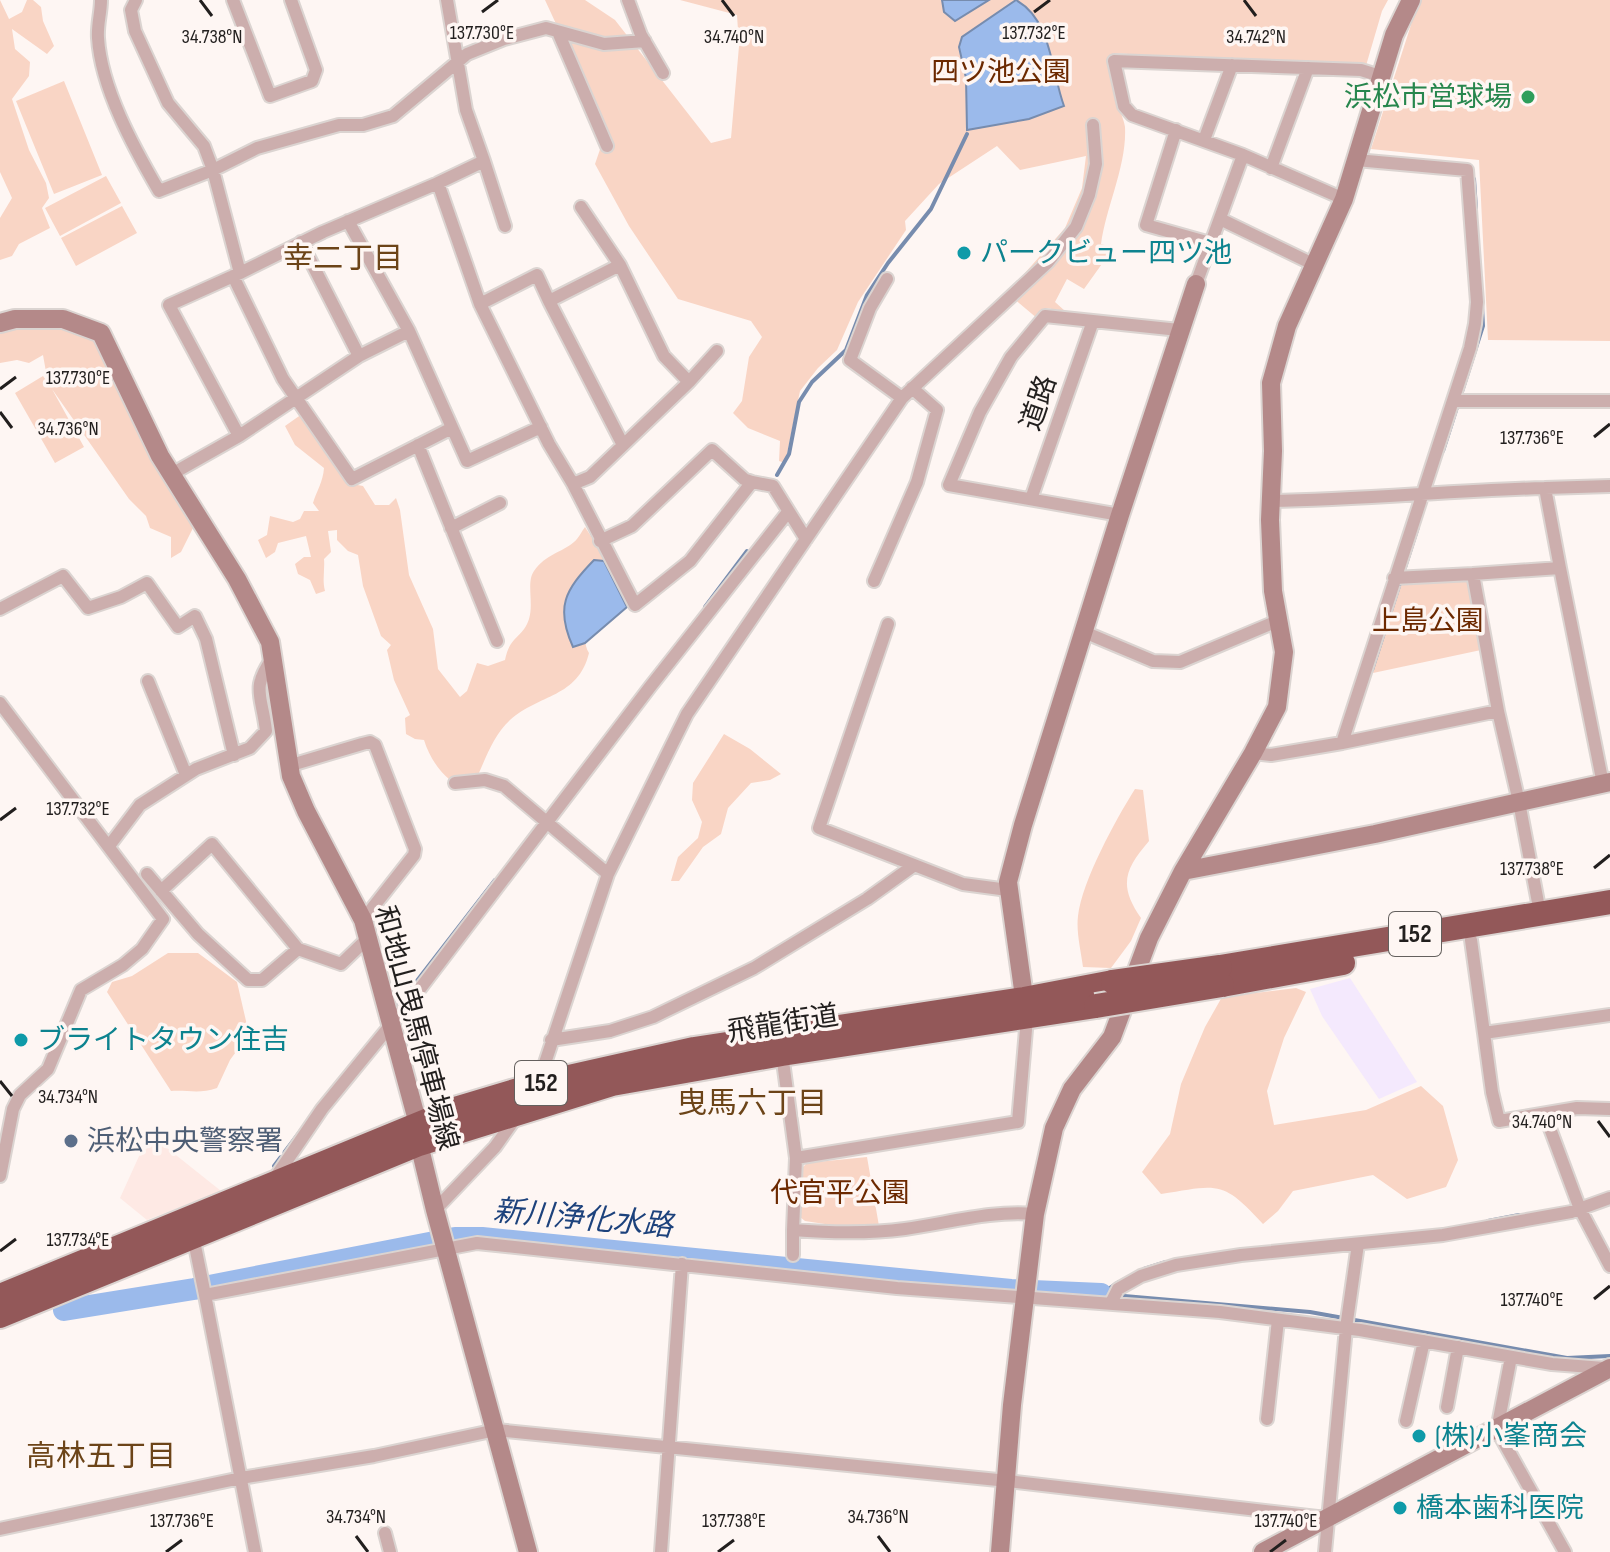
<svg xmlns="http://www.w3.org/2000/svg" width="1610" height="1552" font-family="'Sofia Sans Condensed','Noto Sans JP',sans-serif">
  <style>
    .commercial { fill: #fee9e4 }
    .industrial { fill: #f4e9fd }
    .green { fill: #f9d5c5 }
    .water { fill: #9bbaeb; stroke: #778cae; stroke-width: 2 }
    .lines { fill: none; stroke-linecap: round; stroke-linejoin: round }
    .stream { stroke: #778cae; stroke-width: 4 }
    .river { stroke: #9bbaeb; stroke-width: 22 }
    .street-casing { stroke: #dbd4d1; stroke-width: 16 }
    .secondary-casing { stroke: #dbd4d1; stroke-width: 22 }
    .highway-casing { stroke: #dbd4d1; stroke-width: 28 }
    .street { stroke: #ccaead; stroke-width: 12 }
    .secondary { stroke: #b48989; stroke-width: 18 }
    .highway { stroke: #935859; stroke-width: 24 }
    .highway-bridge-casing { stroke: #dbd4d1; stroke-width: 28; stroke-linecap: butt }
    .highway-bridge { stroke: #935859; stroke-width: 24 }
    .ticks { fill: none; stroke: #221f1e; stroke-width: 3 }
    .leisure-dot { fill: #2e9e5b; stroke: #fef6f3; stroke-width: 3 }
    .culture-dot { fill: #0f9aa8; stroke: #fef6f3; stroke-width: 3 }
    .service-dot { fill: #5c6f8a; stroke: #fef6f3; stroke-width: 3 }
    .labels { text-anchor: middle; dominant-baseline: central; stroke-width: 7; stroke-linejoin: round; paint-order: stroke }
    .shield { fill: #fef6f3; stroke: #64605e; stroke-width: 2 }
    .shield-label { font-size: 26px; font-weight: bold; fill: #221f1e }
    .park-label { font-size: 28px; fill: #6c2900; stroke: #fef6f3 }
    .leisure-label { font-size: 28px; fill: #27864d; stroke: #fef6f3; text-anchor: end }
    .culture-label { font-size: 28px; fill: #0d838f; stroke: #fef6f3; text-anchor: start }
    .street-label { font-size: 28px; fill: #221f1e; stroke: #fef6f3 }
    .service-label { font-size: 28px; fill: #4e5e75; stroke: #fef6f3; text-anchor: start }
    .neighbourhood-label { font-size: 30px; fill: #6c4418; stroke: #fef6f3 }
    .water-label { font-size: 30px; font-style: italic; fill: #1d427c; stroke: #fef6f3 }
    .ticks-label { font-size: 20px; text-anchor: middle; fill: #221f1e; stroke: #fef6f3; stroke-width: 7; stroke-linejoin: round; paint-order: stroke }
  </style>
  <rect width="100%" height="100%" fill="#fef6f3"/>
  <path class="commercial" d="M157,1140L221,1191L147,1220L120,1198L140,1154Z"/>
  <path class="industrial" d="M1350,978L1417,1082L1379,1099L1322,1016L1310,989Z"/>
  <path class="green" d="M0,0L9,19L22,12L27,0H33L41,7L43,21L54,46L47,54L12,29L15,49L30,62L29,76L12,99L29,150L46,183L49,198L42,208L50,228L19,244L12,256L0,260V218L12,198L0,172Z
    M545,0H585L615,20L711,143L731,138L739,46L737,15L680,0H1388L1382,11L1365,69L1113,53C1121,68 1118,86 1119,103C1119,111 1124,119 1125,127C1127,165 1106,207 1101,244L1116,248L1112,262L1104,261L1084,289L1067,279L1055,302L1065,311L1046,308L1038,319L1007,293L1065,228L1082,188L1086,156L1020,170L997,146L939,184L905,221L906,230L858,302L837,350L818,368L800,391L785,463L779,461L780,441L748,428L733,413L742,401L749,357L762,337L751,321L678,299L629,226L595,164L606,132Z
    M1419,0H1610V341L1488,340L1479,160L1371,149Z
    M64,81L102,175L54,194L16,101Z
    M106,176L121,203L60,236L45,208Z
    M122,206L137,233L76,266L61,238Z
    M36,323L86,333L106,356L194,526L181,552L171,558V537L150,528L146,516L129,499L52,389L84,447L55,463L15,393L43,376L48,383L43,355L29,363L17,360L0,363V326Z
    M302,414L347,483L363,486L375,505H389L396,498L400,510L409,575L433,629L438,669L460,697L467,691L477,663L488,666L505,660C510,635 523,638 529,619C534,603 526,582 534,571C546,554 561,553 574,542C578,539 582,531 585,527L607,561C599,581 576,635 589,653C578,698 539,694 510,720C494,735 487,755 478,775L450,780C438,770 429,756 424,740L415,739L406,734L405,718L410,715L394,680L387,650L391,645L381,636L363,586L358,555L348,551L337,540V530L328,531L331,552L324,559C325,570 322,580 325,591L316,594L310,580L298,574L295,564L304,557H311L306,536L278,543L275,552L266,558L258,540L267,535L270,516L293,522L300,519L304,511H319L313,503C317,490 323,482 324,468L295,445L285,426Z
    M1464,578L1470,584L1481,650L1373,673L1398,585Z
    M724,734L750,749L781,774L770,780L751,783L728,808L721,834L703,847L679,881H671L678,857L698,838L702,822L692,800L693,783Z
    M1135,789L1143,790L1149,841C1125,869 1118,885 1141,918L1131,941L1111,968L1083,967C1081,951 1076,932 1078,916C1082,881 1116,819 1135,789Z
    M168,953H198L237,982L249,1034L230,1060L217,1088C200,1094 189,1090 171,1091L107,992L112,982L132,976Z
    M1296,988L1306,992L1284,1038L1267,1091L1274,1125L1366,1110L1421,1086L1443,1106L1458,1160L1446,1187L1407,1199L1373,1175L1293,1191L1278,1211L1263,1224C1222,1179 1218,1185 1161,1194L1142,1172L1170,1134L1181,1084L1205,1027L1222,997Z
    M867,1157L879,1226L851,1228L805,1221L800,1217L802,1168L807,1163Z"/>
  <path class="water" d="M942,0H989L955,21L944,12Z
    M1016,0C1052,20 1051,71 1064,106L1029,119L967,130L966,78L959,47L962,37Z
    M594,560L604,561L627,607L585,643L573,647C555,607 565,590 594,560Z"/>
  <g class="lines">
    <path class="stream" d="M1474,179L1476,209
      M1443,451L1483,326L1482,306
      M777,475L789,454L799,402L812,382L846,350L867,295L888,263L931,209L967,134
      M705,607L747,551
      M1372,670L1418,527
      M399,1004L495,880
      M274,1166L302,1129
      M1488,1221L1519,1215
      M1144,1269L1166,1262
      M1101,1294L1310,1312L1567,1358L1610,1356
      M1101,1294L1119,1282"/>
    <path class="river" d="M64,1310L194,1289L455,1238H482L1011,1290L1101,1294"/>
    <g class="street-casing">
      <path id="street" d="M101,0C101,13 97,25 98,38C101,88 134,148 159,191L213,170L257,148L339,125H363L393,116L467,54L504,39L546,28L604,44L645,41
        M136,0L131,10L135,31L168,103L204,146L213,170L240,273L323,232L438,183L480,304L549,444L573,484L635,605L690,561L752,482L773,486L806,539
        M233,0L270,96L312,81L316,70L291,0
        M628,0L641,35L663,73
        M558,32L607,146
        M1176,130L1146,225L1210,243
        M1204,140L1232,65
        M1243,155L1132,115L1124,106L1114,61L1361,70L1380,76
        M1356,160L1467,170L1477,302L1475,324L1470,348L1342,743L1498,711L1519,802L1540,913
        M484,161L505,226
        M1271,168L1308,68
        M438,183L484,161L466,110L447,0
        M1220,219L1315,265
        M348,221L409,331L467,461L541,427
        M301,242L359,356
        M620,265L549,301L623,445
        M240,273L169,305L239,436L359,356L409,331
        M233,276L283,379L352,479L452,428
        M887,279L870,308L850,360L902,398
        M1196,284L1243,155L1344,199
        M480,304L537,275L549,301
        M689,382L717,351
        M1453,401H1610
        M418,445L497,641
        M170,475L239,436
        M573,484L590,477L689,382L664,356L620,265L581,207
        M1545,488L1610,486
        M1031,499L1093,321
        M1271,501C1363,500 1454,490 1545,488L1560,568
        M1120,515L949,485L980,412L1011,357L1045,316L1179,330
        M451,528L500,503
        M600,541L632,526L712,450L744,479L752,482
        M1473,574L1560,568L1603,784
        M1394,578L1473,574L1498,711
        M874,581L917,482L937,410L912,388
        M0,609L63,576L88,608L121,597L147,583L178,627L195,616L206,639L234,755
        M888,624L819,828L963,884L1008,890
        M1084,632L1153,661L1180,662L1280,620
        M148,681L186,775
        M0,703L163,919L142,949L123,965L81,990L48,1069L20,1095L13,1109L0,1176
        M1253,753L1271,755L1342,743
        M288,766L362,744L370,742L375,745L415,849L414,855L363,920
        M455,783L485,780L504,786L608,874
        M109,846L140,805L196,769L250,748L266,731C262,694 250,689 274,656
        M147,874L198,934L248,980H262L298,949
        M161,891L212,844L298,949L341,964L368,938
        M1471,940L1484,1033L1610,1015
        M1484,1033L1492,1092L1499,1121L1577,1108L1610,1109
        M551,1040L610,1031L653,1017L754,968L867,899L913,866
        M782,1054L796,1158L793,1230C832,1233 867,1234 905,1229C949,1223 991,1210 1035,1214
        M538,1084L608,874L687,714L902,398L1048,262L1076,227L1089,195L1096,164L1093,125
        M1545,1115L1580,1209L1610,1266
        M796,1158L1018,1122L1027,1018
        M275,1178L322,1109L416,994L650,687L788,512
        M435,1210L495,1147L517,1116
        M193,1236L205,1295
        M793,1255V1230
        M1111,1303L1118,1289L1141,1276L1176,1265L1241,1255L1443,1235L1571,1212L1610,1198
        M1511,1357L1497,1430L1565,1552
        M1447,1407L1458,1347
        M1267,1419L1278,1320
        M1406,1421L1424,1341
        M0,1529L241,1478L374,1456L496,1430L1008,1481L1326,1518
        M385,1533L390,1552
        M255,1552L205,1295L477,1243L897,1288L1220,1312L1360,1330L1552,1364L1604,1368
        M661,1552L682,1264
        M1325,1552L1346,1328L1358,1244"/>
    </g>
    <g class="secondary-casing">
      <path id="secondary" d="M0,323L15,319H63L101,333L160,456L237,579L270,642L291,776L306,811L363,920L418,1124L419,1144L435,1210L528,1552
        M1183,871L1375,834L1610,782
        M1026,1011L1008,882L1023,825L1120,515L1196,284
        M1000,1552L1012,1405L1035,1214L1054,1128L1072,1089L1112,1037L1149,938L1183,871L1253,753L1277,707L1284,652L1273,591L1270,520L1273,451L1271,383L1287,326L1344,199L1394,35L1411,0
        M1263,1552L1610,1368"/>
    </g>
    <g class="highway-casing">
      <path id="highway" d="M1220,967L1610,902
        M1222,985L1343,963
        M0,1296L455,1109L538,1084L694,1049L1024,999L1113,982
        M0,1316L419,1144L612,1084L782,1054L1096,1006"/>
    </g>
    <use href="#street" class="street"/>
    <use href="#secondary" class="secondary"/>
    <use href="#highway" class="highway"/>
    <g class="highway-bridge-casing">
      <path id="highway-bridge" d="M1113,982L1220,967
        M1096,1006L1222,985"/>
    </g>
    <use href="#highway-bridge" class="highway-bridge"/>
  </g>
  <path class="ticks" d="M200,0L212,16M722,0L734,16M1244,0L1256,16M482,12L498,0M1034,12L1050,0M0,389L16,377M0,412L12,428M1594,437L1610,424M0,820L16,808M1594,868L1610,855M0,1081L12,1096M1598,1121L1610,1137M0,1251L16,1239M1594,1299L1610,1286M356,1536L368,1552M878,1536L890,1552M166,1552L182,1540M718,1552L734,1540M1270,1552L1286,1540"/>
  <circle class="leisure-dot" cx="1528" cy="97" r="8"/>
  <g class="culture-dot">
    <circle cx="964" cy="253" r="8"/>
    <circle cx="21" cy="1040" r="8"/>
    <circle cx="1419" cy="1436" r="8"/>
    <circle cx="1400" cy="1508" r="8"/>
  </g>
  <circle class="service-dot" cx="71" cy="1141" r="8"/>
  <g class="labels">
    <g class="shield">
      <rect x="1389" y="912" width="52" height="44" rx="6"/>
      <rect x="515" y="1061" width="52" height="44" rx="6"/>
    </g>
    <g class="shield-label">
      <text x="1415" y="934">152</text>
      <text x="541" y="1083">152</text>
    </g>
    <g class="park-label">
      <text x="1001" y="72">四ツ池公園</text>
      <text x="1428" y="621">上島公園</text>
      <text x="840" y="1193">代官平公園</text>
    </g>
    <g class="leisure-label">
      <text x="1512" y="97">浜松市営球場</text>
    </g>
    <g class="culture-label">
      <text x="980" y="253">パークビュー四ツ池</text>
      <text x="37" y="1040">ブライトタウン住吉</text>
      <text x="1435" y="1436">(株)小峯商会</text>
      <text x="1416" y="1508">橋本歯科医院</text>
    </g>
    <g class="street-label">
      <text transform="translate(1039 403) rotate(-71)">道路</text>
      <text transform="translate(783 1024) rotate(-9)">飛龍街道</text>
      <text transform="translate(416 1028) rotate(75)">和地山曳馬停車場線</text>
    </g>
    <g class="service-label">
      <text x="87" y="1141">浜松中央警察署</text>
    </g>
    <g class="neighbourhood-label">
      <text x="343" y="259">幸二丁目</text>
      <text x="752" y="1104">曳馬六丁目</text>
      <text x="101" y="1457">高林五丁目</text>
    </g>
    <g class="water-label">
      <text transform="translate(583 1219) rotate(5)">新川浄化水路</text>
    </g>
  </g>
  <g class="ticks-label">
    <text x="482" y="39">137.730°E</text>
    <text x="1034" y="39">137.732°E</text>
    <text x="212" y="43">34.738°N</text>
    <text x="734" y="43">34.740°N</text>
    <text x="1256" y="43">34.742°N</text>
    <text x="78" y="384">137.730°E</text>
    <text x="68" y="435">34.736°N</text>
    <text x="1532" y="444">137.736°E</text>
    <text x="78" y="815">137.732°E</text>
    <text x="1532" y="875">137.738°E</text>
    <text x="68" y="1103">34.734°N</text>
    <text x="1542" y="1128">34.740°N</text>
    <text x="78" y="1246">137.734°E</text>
    <text x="1532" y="1306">137.740°E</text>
    <text x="356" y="1523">34.734°N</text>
    <text x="878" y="1523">34.736°N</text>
    <text x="182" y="1527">137.736°E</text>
    <text x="734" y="1527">137.738°E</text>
    <text x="1286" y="1527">137.740°E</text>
  </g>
</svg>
